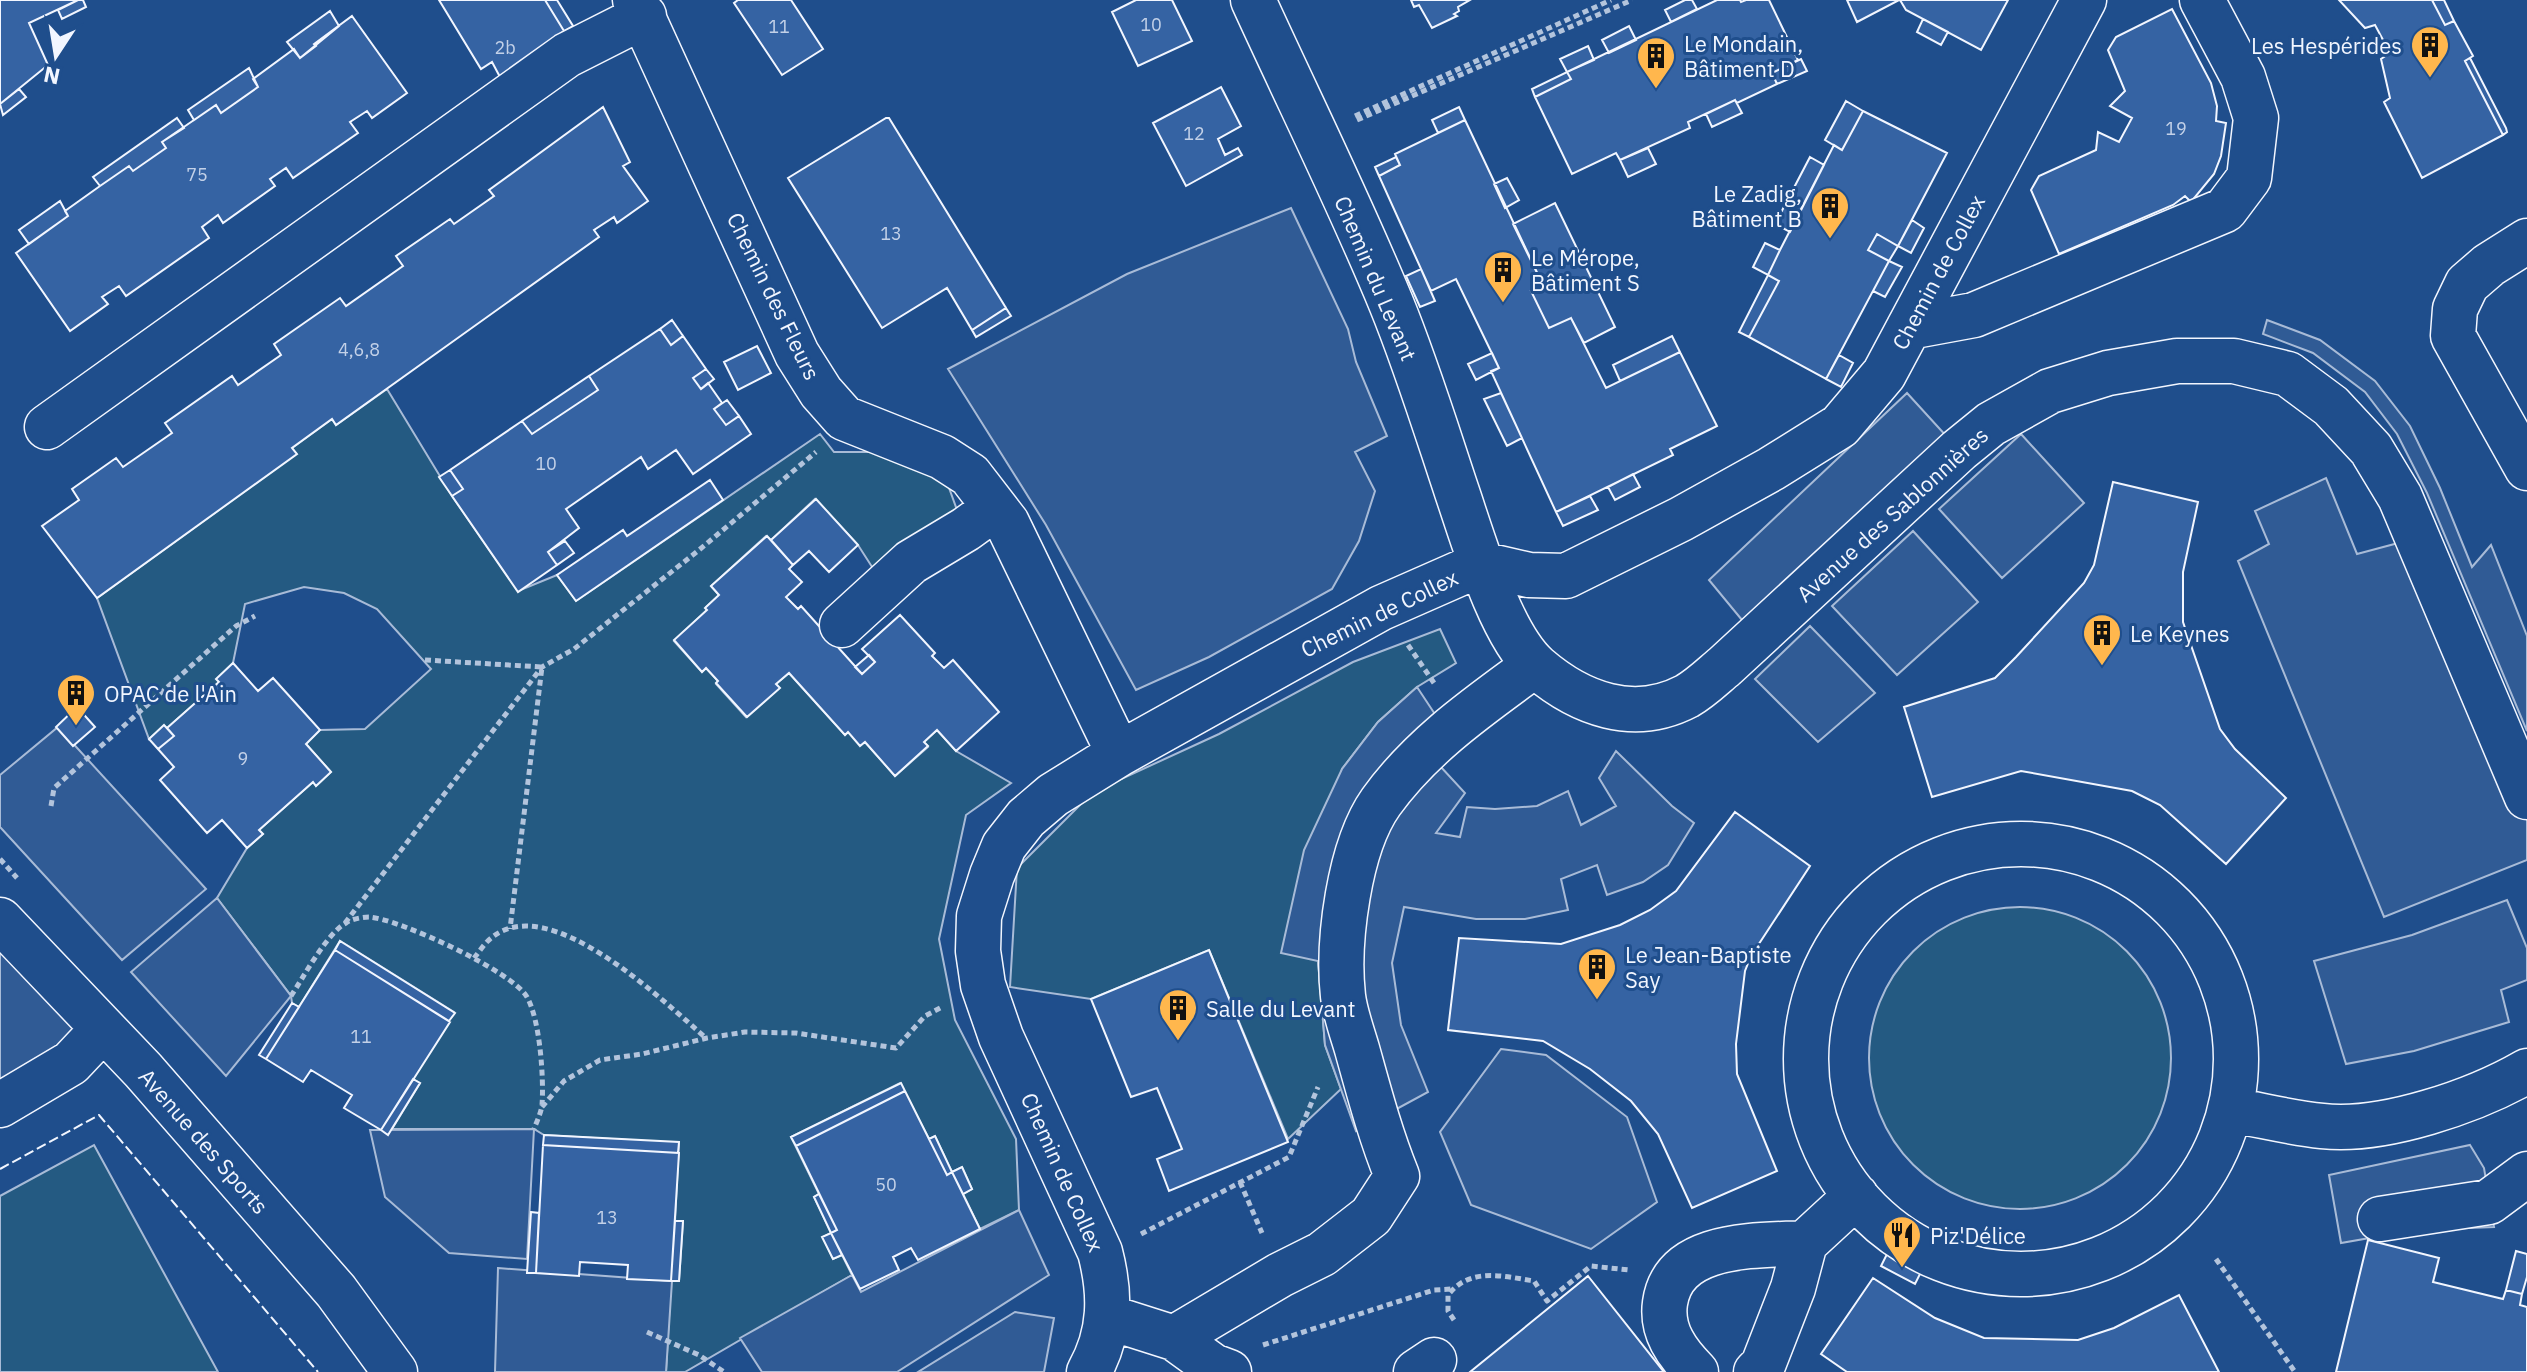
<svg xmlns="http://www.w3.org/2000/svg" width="2527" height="1372" font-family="'IBM Plex Sans',sans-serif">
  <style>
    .green { fill: #245a82; stroke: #a8bbd7; stroke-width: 2 }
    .parking { fill: #305b95; stroke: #a8bbd7; stroke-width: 2 }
    .building { fill: #3563a3; stroke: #f2f6ff; stroke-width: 2 }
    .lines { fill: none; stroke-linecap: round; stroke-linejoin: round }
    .minor-casing { stroke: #f2f6ff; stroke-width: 47 }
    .path { stroke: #b3c4dc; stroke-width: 5; stroke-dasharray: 6 4; stroke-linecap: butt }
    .minor { stroke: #1f4e8c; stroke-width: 44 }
    .fence { stroke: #f2f6ff; stroke-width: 2; stroke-dasharray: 10 4; stroke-linecap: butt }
    .labels { text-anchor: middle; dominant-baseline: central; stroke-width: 6; stroke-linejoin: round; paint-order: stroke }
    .number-label { font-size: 18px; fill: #c3d1e8 }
    .poi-label { font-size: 22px; fill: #f2f6ff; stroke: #1f4e8c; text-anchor: start }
    .street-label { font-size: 22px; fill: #f2f6ff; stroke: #1f4e8c }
  </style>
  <rect width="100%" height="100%" fill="#1f4e8c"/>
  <path class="green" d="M387,389L452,496L518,591L557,575L576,601L820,434L834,452H899L944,474L961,521L874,570L858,545L815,499L771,540L766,536L711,586L719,595L706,607L707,610L674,641L702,672L706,668L718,681L716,684L746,717L779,688L776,684L789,673L845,735L848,732L865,742L895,776L928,747L924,742L937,730L956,751L1011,783L966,815L939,939L955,1020L1016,1139L1019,1210L980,1229L963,1194L972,1189L962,1167L952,1172L935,1136L929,1139L900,1083L791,1137L819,1194L814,1197L831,1233L823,1237L833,1259L842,1255L852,1275L685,1372H666L671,1281H679L683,1222L675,1221L679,1143L544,1135L534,1129H392L420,1083L413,1079L454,1012L340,941L299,1007L292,1003L291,996L217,898L247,848L263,834L259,830L313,782L316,786L331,772L306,744L320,730L365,729L431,669L377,609L344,593L304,587L245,604L233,663L217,679L219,682L167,728L164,726L149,739L97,598L296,454L292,448L332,419L336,425Z
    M1440,629L1456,663L1417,687L1378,722L1342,769L1318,960L1325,1045L1341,1089L1288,1139L1209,950L1091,999L1010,987L1017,868L1093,792L1219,734L1353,662Z
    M1869 1058a151 151 0 1 1 302 0a151 151 0 1 1-302 0Z
    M94,1145L218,1372H0V1196Z"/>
  <path class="parking" d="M1291,208L1348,329L1356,362L1387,436L1355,452L1375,491L1359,541L1332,589L1209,657L1136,690L1046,525L948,369L1127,274Z
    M2267,320L2320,340L2375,381L2410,426L2440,488L2472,567L2491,545L2527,636V731L2427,493L2397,434L2365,392L2313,353L2263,334Z
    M1907,393L1959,450L1756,637L1709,580Z
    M2021,434L2084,503L2002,578L1939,509Z
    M2326,478L2357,554L2417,538L2527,797V860L2384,917L2238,561L2269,544L2255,511Z
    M1913,531L1978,602L1897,675L1832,606Z
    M1810,626L1875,693L1818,742L1755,679Z
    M1417,687L1458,749L1440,766L1465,793L1436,833L1460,837L1467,807L1495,809L1537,806L1568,791L1581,825L1616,806L1599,778L1616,751L1672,806L1694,823L1668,865L1643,882L1607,895L1597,865L1561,879L1568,910L1525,919H1476L1404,907L1392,963L1401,1025L1428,1092L1356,1131L1325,1045L1318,961L1281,953L1304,850L1342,769L1378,722Z
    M58,727L206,889L122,960L0,827V775Z
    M217,898L291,996L226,1076L131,972Z
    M2507,900L2527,948V980L2501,990L2509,1022L2414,1051L2346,1064L2314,961L2412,935Z
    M0,921L103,1029L0,1105Z
    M1501,1049L1546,1055L1627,1117L1657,1202L1591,1249L1471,1205L1440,1132Z
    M534,1129L527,1259L449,1253L385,1197L370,1130Z
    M2470,1145L2484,1168L2494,1227L2415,1230L2341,1243L2329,1175Z
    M1019,1210L1049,1275L897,1372H762L740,1338L852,1275L861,1292Z
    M498,1268L672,1281L666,1372H495Z
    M1015,1312L1054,1318L1044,1372H918Z"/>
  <path class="building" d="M0,0H78L29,23L48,65L0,104Z
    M78,0H83L86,7L62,19L58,10Z
    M439,0H545L564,31L500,77L492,62L481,69Z
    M545,0H557L573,26L564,31Z
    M738,0H791L823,49L782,75L734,3Z
    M1136,0H1172L1192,41L1138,66L1112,12Z
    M1411,0H1470L1458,7L1459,11L1454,14L1457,16L1432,28L1419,5L1414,7Z
    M1685,0H1692L1697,9L1671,22L1665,10Z
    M1717,0H1740L1741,2L1746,0H1769L1798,60L1772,73L1777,84L1737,103L1735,100L1688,122L1690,128L1620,160L1616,153L1572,174L1535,97L1571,79L1567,72Z
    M1847,0H1899L1857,22Z
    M1900,0H2008L1981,50L1906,10Z
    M2339,0H2432L2445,25L2454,21L2473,56L2465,61L2503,135L2422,178L2384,102L2390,98L2381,59L2390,53L2375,25L2365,28Z
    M2432,0H2444L2454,21L2445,25Z
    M2172,9L2211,83L2217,106L2216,121L2226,123L2221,156L2214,174L2191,202L2185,196L2173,205L2059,254L2031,190L2039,176L2096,150L2098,132L2119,142L2132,118L2110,106L2125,91L2108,50L2116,37Z
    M330,11L339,26L300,58L287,42Z
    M352,16L407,93L372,118L367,111L350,122L358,133L293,178L286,168L270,179L275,186L223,223L218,215L202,227L209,238L126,296L119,286L102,297L108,304L70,331L16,253L68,216L65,211L100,186L129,166L133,171L166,148L162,142L194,120L216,105L221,113L258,87L253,79L294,49L300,58L316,46L314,44Z
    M1923,19L1948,32L1941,45L1917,32Z
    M1629,26L1636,40L1609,53L1602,40Z
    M1588,46L1594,60L1567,72L1560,59Z
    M2470,58L2506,128L2507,132L2503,135L2465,61Z
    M1801,59L1807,71L1777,84L1772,73Z
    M249,68L258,87L221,113L216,105L194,120L188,110Z
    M1567,72L1571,79L1535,97L1532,89Z
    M1221,87L1241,126L1218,139L1225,155L1238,148L1242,155L1186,186L1153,123Z
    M19,89L26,97L3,115L0,104Z
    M1735,100L1742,113L1712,127L1706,114Z
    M1846,101L1863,111L1842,150L1825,140Z
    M603,107L630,162L623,166L648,201L617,223L614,217L594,230L599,237L336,425L332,419L292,448L297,454L97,598L42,526L79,500L72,489L116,458L123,467L172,433L165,423L232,376L238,385L281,355L274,344L340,298L346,306L403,266L396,256L450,219L454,224L494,196L489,190Z
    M1459,107L1465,120L1438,133L1432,120Z
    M1863,111L1947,153L1898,246L1877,234L1868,250L1889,261L1826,379L1749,337L1779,281L1768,275L1780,250L1834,145L1842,150Z
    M177,118L184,128L162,142L166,148L133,171L129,166L100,186L93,177Z
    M886,118H889L1006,308L972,330L947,288L882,328L788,178Z
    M1465,120L1543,285L1531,291L1549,328L1571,318L1606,388L1680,352L1717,426L1670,449L1673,455L1556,512L1491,371L1499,368L1456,279L1431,291L1379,176L1400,165L1395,154Z
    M1648,148L1656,164L1628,177L1620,160Z
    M1396,157L1400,165L1379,176L1375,167Z
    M1810,157L1824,165L1790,232L1775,224Z
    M1507,178L1519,200L1505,208L1494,184Z
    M60,201L68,216L29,244L19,230Z
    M1555,203L1615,327L1584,343L1571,318L1549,328L1531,291L1543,285L1513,224Z
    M1912,220L1924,228L1911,253L1898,246Z
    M1877,234L1898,246L1889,261L1868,250Z
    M1765,243L1780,250L1768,275L1753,267Z
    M1889,261L1902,267L1885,297L1873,291Z
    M1421,269L1435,301L1420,307L1406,276Z
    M1768,275L1779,281L1749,337L1739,332Z
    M1006,308L1011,316L976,337L972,330Z
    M672,320L683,336L671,345L660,329Z
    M660,329L671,345L683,336L706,369L693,378L701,389L708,383L722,403L714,409L726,425L739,416L751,434L693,474L676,450L648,469L641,457L566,509L579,528L548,552L557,565L518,592L452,496L463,489L450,470L522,421L532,434L598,390L589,376Z
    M1672,336L1680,352L1620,381L1613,365Z
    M757,346L771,373L738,390L724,362Z
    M1492,353L1499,368L1476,380L1468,364Z
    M1839,355L1853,363L1841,387L1826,379Z
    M706,369L714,379L701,389L693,378Z
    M589,376L598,390L532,434L522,421Z
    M1501,393L1522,438L1507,446L1484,399Z
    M727,400L739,416L726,425L714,409Z
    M450,470L463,489L452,496L439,477Z
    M1633,474L1640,487L1615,500L1608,487Z
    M710,480L723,500L576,601L557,575L623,530L627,536Z
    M2113,482L2198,502L2183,572V622L2220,729L2235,749L2286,798L2226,864L2160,805L2132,791L2021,771L1932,797L1904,707L1995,678L2016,657L2084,583L2094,565Z
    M1590,496L1598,510L1563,526L1556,512Z
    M816,499L858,545L829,572L809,551L793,565L771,540Z
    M767,536L793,565L789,569L802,582L786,597L798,609L801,606L862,674L875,662L862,649L900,615L935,653L932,656L944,668L953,660L999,712L956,751L937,730L924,742L928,746L895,776L865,742L860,746L848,732L845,735L789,673L776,684L780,688L747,717L716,683L718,681L706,668L702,672L674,640L707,610L705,608L719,595L711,586Z
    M565,541L574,553L557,565L548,552Z
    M869,655L875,662L862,674L855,667Z
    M233,663L258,691L273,678L320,730L306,744L331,772L316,786L313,782L259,830L263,834L247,848L222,820L207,833L160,780L174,767L158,749L174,736L167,728L219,682L216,679Z
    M77,707L95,727L73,746L56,727Z
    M164,725L174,736L158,749L149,739Z
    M1735,812L1810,866L1751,956L1745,971L1736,1044L1737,1074L1777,1171L1692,1208L1658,1134L1631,1101L1590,1069L1543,1041L1448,1030L1459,938L1561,944L1620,925L1650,910L1676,891Z
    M340,941L455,1013L449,1021L335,950Z
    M335,950L450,1022L381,1130L344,1108L352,1095L311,1070L303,1082L266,1059Z
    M1209,950L1288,1142L1169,1191L1157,1159L1182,1149L1157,1088L1131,1097L1091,999Z
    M292,1003L299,1007L266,1059L259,1055Z
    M413,1079L420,1083L388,1135L381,1130Z
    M901,1083L905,1091L796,1146L791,1137Z
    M905,1091L947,1175L952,1172L980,1229L918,1260L911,1248L893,1257L899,1270L860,1289L831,1233L837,1230L796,1146Z
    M544,1135L679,1142L678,1153L543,1145Z
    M935,1136L952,1172L947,1175L929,1139Z
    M543,1145L679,1153L671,1281L627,1279L628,1265L580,1262L579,1276L536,1273Z
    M962,1167L972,1189L963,1194L952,1172Z
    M819,1194L837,1230L831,1233L814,1197Z
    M531,1212L539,1213L536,1273H527Z
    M675,1221H683L679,1281H671Z
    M831,1233L842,1255L833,1259L822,1237Z
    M2368,1240L2439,1258L2433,1282L2503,1299L2506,1290L2522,1294L2520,1305L2527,1307V1372H2336Z
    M2516,1251L2527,1254V1277L2522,1294L2506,1290Z
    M1887,1254L1921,1272L1915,1284L1881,1266Z
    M1588,1276L1664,1372H1470Z
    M1873,1278L1935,1318L1984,1338L2078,1340L2114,1328L2179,1295L2219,1372H1847L1821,1354Z"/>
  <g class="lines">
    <g class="minor-casing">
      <path id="minor" d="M635,0L797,354L821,392L844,418L942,457L970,475L1007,523L1119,754
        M1253,0C1299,101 1349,201 1391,303C1416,364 1436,429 1457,492C1473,539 1500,634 1537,667C1580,704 1634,724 1687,696C1701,688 1713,676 1725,666L1959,450L1991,424L2050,391L2108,373L2177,361H2234L2288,374L2331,406L2371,449L2400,497L2527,797
        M2527,241L2489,265L2467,284L2455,309L2453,336L2527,468
        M1909,327L1974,315L2225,210L2249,178L2256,118L2243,77L2202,0
        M47,427L567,55L644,16
        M842,625L911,562L966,529L995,508
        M1806 1059a215 215 0 1 1 430 0a215 215 0 1 1-430 0Z
        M0,920L143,1070L336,1291L395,1372
        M0,1105L71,1063L103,1029
        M2231,1110C2261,1115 2291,1123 2322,1126C2383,1133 2475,1101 2527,1071
        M2380,1219L2489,1202L2527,1174
        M1108,1317L1174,1338L1280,1275L1322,1254L1371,1216L1397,1176C1380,1134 1369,1092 1357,1049C1352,1032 1345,1013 1343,996C1337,942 1349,847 1381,802C1422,745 1479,706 1535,665
        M1174,1338L1213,1366L1229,1372
        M1089,1372C1111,1333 1111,1294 1100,1252L1001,1037L983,985L978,951L979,916L992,875L1004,846L1026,818L1053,795L1119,754L1381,608L1481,564L1529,575L1566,576L1681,519L1771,469L1840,426L1884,374L2084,0
        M1416,1372L1434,1360
        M1696,1372C1677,1353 1661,1331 1665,1303C1674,1241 1757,1246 1805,1243
        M1756,1372L1763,1365L1793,1288L1805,1243L1856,1196"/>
    </g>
    <path class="path" d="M1355,116L1611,0
      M1357,120L1632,0
      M1408,645L1434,683
      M425,660L542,667L510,929
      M51,806L54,788L236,626L255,616
      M0,859L17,878
      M345,923L542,667L574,649L699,550L816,452
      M474,958C479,952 484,944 490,939C548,888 664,1002 706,1038
      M291,996C303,978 327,933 346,923C351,919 363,917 369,917C399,919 512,971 527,997C540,1020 544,1078 542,1105C541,1113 537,1121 534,1129
      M542,1107L564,1081L600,1060L642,1054L707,1038L745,1032L796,1033L896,1048L925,1016L942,1007
      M1240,1182L1262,1233
      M1141,1234L1289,1157L1318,1087
      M2216,1259L2295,1372
      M1454,1320L1448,1311V1295C1470,1267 1502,1276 1534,1281L1547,1301L1591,1266L1629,1270
      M647,1332L699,1355L724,1372
      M1263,1345L1434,1290L1452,1289"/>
    <use href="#minor" class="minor"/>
    <path class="fence" d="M0,1169L99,1115L318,1372"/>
  </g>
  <defs>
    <g id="building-pin" transform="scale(2)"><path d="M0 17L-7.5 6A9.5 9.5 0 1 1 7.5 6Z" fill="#ffb74d" stroke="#1f4e8c"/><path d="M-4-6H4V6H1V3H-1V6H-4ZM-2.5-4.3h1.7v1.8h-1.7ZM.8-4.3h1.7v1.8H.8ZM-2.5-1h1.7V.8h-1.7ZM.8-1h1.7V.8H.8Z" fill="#111"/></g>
    <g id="restaurant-pin" transform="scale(2)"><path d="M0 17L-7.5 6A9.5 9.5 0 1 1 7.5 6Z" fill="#ffb74d" stroke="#1f4e8c"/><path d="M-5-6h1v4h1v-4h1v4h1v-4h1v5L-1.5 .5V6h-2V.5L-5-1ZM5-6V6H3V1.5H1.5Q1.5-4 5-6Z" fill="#111"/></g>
  </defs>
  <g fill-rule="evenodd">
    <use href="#building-pin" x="2430" y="45"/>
    <use href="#building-pin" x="1656" y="56"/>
    <use href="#building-pin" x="1830" y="206"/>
    <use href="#building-pin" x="1503" y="270"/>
    <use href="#building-pin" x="2102" y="633"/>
    <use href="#building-pin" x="76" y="693"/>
    <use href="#building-pin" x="1597" y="967"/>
    <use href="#building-pin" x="1178" y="1008"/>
    <use href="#restaurant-pin" x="1902" y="1235"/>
  </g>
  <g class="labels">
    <g class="number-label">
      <text x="1151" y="24">10</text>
      <text x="779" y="26">11</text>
      <text x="505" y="47">2b</text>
      <text x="2176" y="128">19</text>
      <text x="1194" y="133">12</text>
      <text x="197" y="174">75</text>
      <text x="891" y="233">13</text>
      <text x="359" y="349">4,6,8</text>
      <text x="546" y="463">10</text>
      <text x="243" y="758">9</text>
      <text x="361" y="1036">11</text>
      <text x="886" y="1184">50</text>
      <text x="607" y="1217">13</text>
    </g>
    <g class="poi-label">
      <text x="1684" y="43">Le Mondain,<tspan x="1684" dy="25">Bâtiment D</tspan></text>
      <text x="2402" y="45" text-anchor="end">Les Hespérides</text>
      <text x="1802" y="193" text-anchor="end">Le Zadig,<tspan x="1802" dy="25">Bâtiment B</tspan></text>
      <text x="1531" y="257">Le Mérope,<tspan x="1531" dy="25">Bâtiment S</tspan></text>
      <text x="2130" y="633">Le Keynes</text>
      <text x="104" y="693">OPAC de l'Ain</text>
      <text x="1625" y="954">Le Jean-Baptiste<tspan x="1625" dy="25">Say</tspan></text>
      <text x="1206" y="1008">Salle du Levant</text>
      <text x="1930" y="1235">Piz'Délice</text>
    </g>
    <g class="street-label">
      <text transform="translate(1938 272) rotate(-62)">Chemin de Collex</text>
      <text transform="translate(1376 278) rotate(67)">Chemin du Levant</text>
      <text transform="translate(774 296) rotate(64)">Chemin des Fleurs</text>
      <text transform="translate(1892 514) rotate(-42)">Avenue des Sablonnières</text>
      <text transform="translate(1379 613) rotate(-26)">Chemin de Collex</text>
      <text transform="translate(204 1141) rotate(49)">Avenue des Sports</text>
      <text transform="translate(1063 1172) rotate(66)">Chemin de Collex</text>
    </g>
  </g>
  <g transform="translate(56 56) rotate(192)" stroke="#1f4e8c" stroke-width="6" paint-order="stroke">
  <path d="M0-6L14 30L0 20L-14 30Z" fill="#f2f6ff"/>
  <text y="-12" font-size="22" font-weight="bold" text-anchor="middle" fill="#f2f6ff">N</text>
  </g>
</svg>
